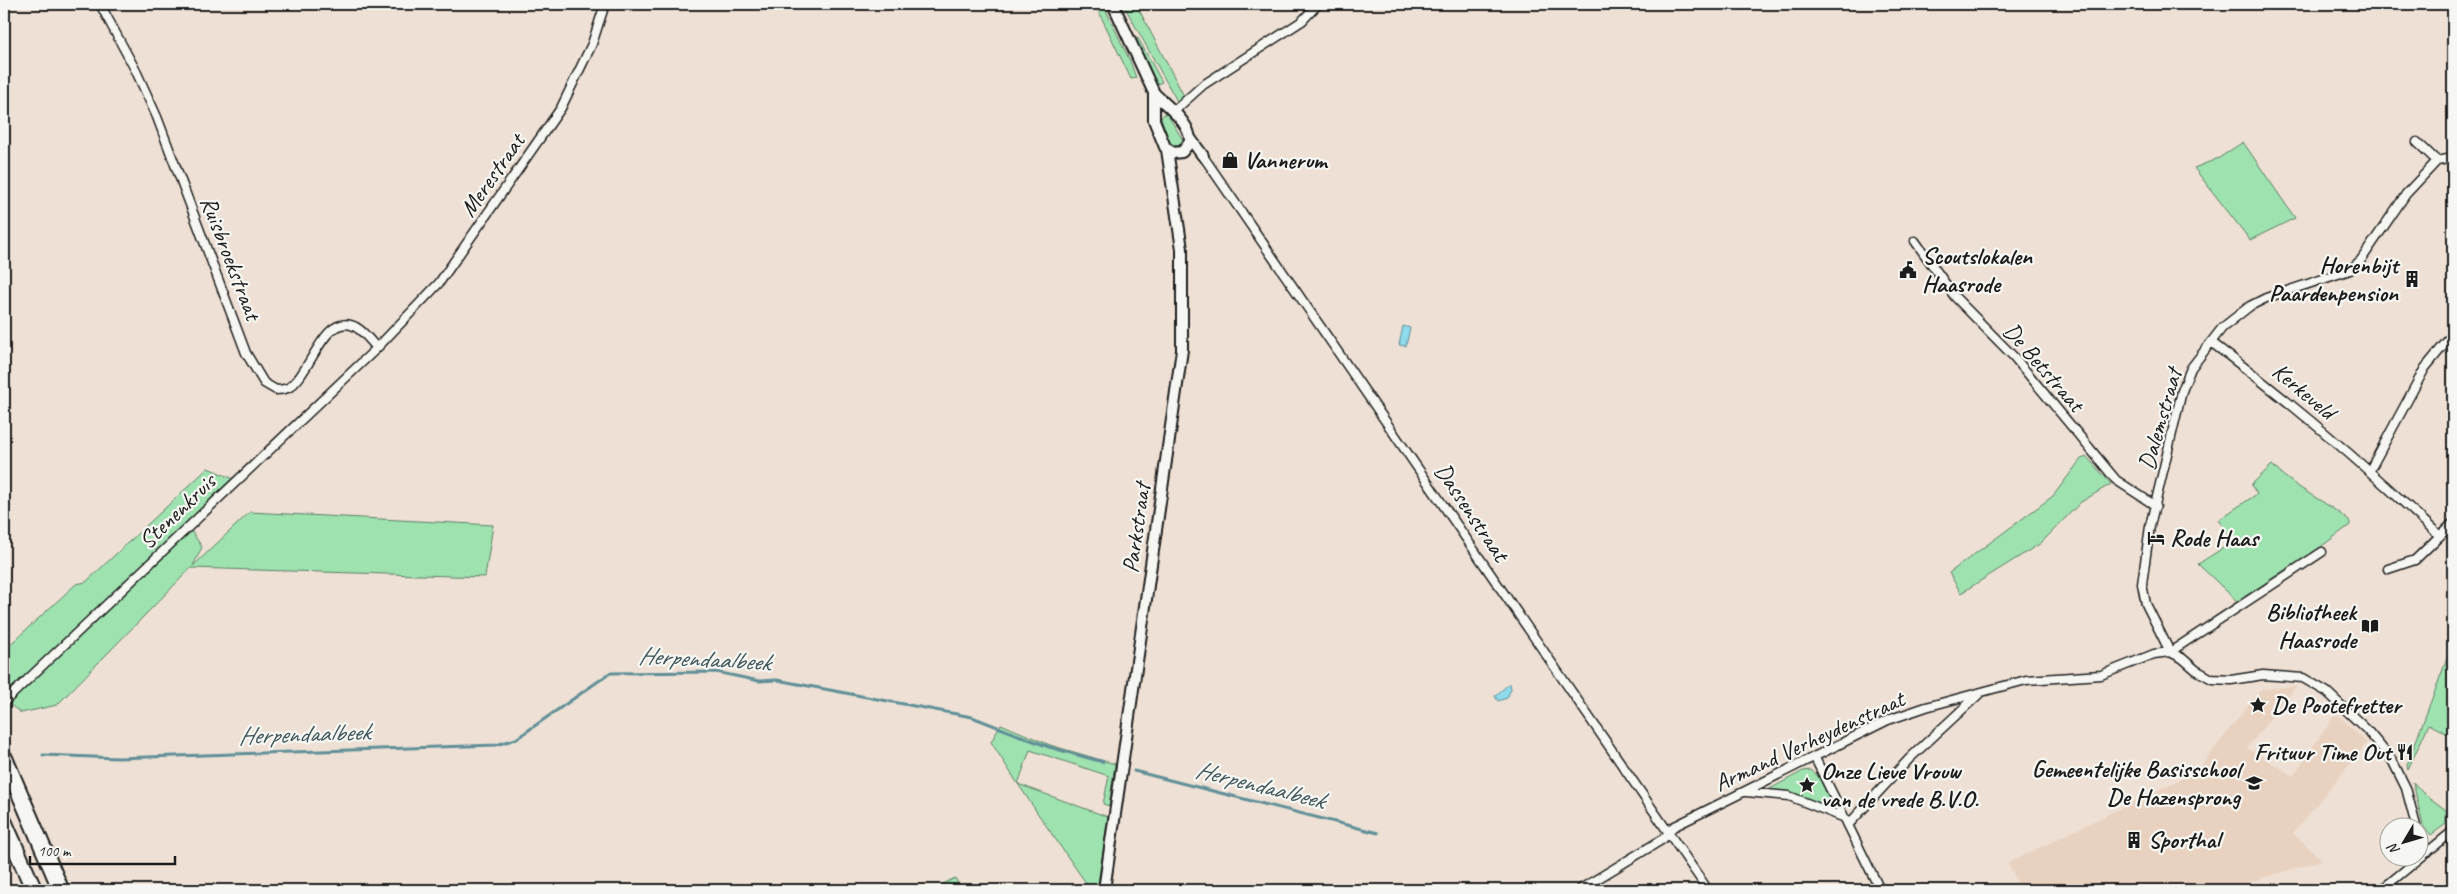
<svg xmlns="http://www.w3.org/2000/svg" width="2457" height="894" font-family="Caveat,sans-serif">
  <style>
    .built { fill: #e9d1bf }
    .green { fill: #9de2af; stroke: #5c7f66 }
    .water { fill: #8ddbeb; stroke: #608f98 }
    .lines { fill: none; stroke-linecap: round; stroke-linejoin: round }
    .stream { stroke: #608f98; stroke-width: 3 }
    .minor-casing { stroke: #1c1c1c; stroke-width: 11 }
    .tertiary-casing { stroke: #1c1c1c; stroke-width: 14 }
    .motorway-casing { stroke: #1c1c1c; stroke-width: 19 }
    .minor { stroke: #f6f6f2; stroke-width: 8 }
    .tertiary { stroke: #f6f6f2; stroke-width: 10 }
    .motorway { stroke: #f6f6f2; stroke-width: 15 }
    .labels { text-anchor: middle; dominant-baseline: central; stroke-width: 4.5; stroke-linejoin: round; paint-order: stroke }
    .poi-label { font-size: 24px; font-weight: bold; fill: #1c1c1c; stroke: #f6f6f2; text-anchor: start }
    .street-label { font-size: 24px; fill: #1c1c1c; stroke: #f6f6f2 }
    .water-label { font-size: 25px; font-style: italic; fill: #3e555a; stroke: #f6f6f2 }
  </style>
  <rect width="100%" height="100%" fill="#eee0d4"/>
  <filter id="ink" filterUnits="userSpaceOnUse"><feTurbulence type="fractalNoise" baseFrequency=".02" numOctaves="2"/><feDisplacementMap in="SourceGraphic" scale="10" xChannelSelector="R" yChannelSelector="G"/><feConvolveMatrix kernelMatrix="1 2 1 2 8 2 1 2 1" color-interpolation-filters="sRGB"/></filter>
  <g filter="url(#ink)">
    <path class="built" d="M2296,686L2247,748L2293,776L2336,713L2367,743L2293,833L2322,860L2223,890H2021L2008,863L2197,771L2261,689Z"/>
    <path class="green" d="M1095,4H1103L1130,61L1136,78L1131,79Z
      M1123,4H1136L1184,96L1177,101Z
      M1138,38L1162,82L1156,85L1135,39Z
      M1164,114H1167L1183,140L1180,145L1175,146L1170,143L1161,118Z
      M2243,142L2295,218L2250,240L2194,168L2219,158Z
      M2087,457L2111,484L2081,502L2041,543L1961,593L1949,573L2053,496L2081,459Z
      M2272,465C2294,489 2326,500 2350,522V525L2242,606L2198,564L2234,541L2218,520L2257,494L2251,485Z
      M208,468L236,480L188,526L202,547L193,566L250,512L493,525L485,577L191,568L57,705L21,713L5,701L4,650L76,584L86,582Z
      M2448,656L2453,659V737L2429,724L2408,769L2407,765Z
      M1001,724L1050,745L1115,764L1109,806L1103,804L1109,776L1030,750L1018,784L1108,817L1097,890H1091C1057,842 1023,793 991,742Z
      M1811,770L1819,777L1832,804L1830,807L1796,795L1768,790L1803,771Z
      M2413,782L2423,793L2446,810V824L2431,835L2423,826Z
      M955,878L962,890H943L941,885Z"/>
    <path class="water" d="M1403,326L1410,328L1406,346L1399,345Z
      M1510,683L1511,689L1507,698L1498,701L1495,696Z"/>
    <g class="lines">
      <path class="stream" d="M43,755L118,758L496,745L516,739L610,673L716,672L759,681L777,680L972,717L1049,747L1103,762
        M1134,771L1378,833"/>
      <g class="minor-casing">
        <path id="minor" d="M100,4L136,71L157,117L246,353L264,383L276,390C280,390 285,389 288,388C310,376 322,317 351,325C362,328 370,341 377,348
          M1174,111L1203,85L1302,21L1318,4
          M2417,142L2437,161
          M1203,156L1708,890
          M2437,161L2453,158
          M1915,241L1955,297L2014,357L2116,480L2156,506
          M2211,342C2291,402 2367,467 2440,536
          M2370,470L2425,368L2453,334
          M2388,569L2415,560L2453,523
          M2170,652L2146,604L2142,584L2150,526L2182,391L2191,368L2222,328L2250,306L2266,298L2350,270L2361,260L2406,194L2437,161
          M2170,652L2322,552
          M4,702L377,348L439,283L561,108L592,44L605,4
          M1815,758L1880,890
          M1746,792L1789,796L1845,818
          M1848,825L1910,758L1979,694
          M2420,839L2428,852
          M1579,890L1663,839L1673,827L1888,720L1926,707L2026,680L2101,675L2154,654L2170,652L2182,658L2196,670L2212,679L2231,680L2263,675L2303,678L2327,692L2367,730L2392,760L2406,788L2416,826
          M2381,890L2453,831"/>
      </g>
      <g class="tertiary-casing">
        <path id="tertiary" d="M1113,4L1154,93V120L1165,147L1173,153L1182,152L1190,142C1191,122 1166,106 1154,93
          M1190,138L1203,156
          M1104,890L1182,350V249L1167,150"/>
      </g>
      <g class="motorway-casing">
        <path id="motorway" d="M4,757L61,890
          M4,822L34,890"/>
      </g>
      <use href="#minor" class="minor"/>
      <use href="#tertiary" class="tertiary"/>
      <use href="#motorway" class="motorway"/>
    </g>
  </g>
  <defs>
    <g id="shop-bare" transform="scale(1.35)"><path d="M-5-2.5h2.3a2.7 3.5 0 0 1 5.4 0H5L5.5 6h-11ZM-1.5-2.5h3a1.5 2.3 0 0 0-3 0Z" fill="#1c1c1c" stroke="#f6f6f2" stroke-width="2.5" paint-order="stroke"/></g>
    <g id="civic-bare" transform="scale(1.35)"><path d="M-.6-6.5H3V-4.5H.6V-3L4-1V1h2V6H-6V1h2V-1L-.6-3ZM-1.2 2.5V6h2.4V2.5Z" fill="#1c1c1c" stroke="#f6f6f2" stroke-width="2.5" paint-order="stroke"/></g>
    <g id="building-bare" transform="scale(1.35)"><path d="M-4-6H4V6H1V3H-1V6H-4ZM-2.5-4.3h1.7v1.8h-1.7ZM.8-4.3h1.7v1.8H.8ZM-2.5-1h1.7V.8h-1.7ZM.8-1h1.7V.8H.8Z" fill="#1c1c1c" stroke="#f6f6f2" stroke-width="2.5" paint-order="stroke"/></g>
    <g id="hotel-bare" transform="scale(1.35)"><path d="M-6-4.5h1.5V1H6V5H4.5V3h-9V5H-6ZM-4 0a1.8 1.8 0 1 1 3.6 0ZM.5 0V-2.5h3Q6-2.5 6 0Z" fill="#1c1c1c" stroke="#f6f6f2" stroke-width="2.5" paint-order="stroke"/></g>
    <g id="library-bare" transform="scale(1.35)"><path d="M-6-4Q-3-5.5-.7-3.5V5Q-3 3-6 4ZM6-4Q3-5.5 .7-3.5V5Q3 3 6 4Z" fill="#1c1c1c" stroke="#f6f6f2" stroke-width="2.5" paint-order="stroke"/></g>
    <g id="sight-bare" transform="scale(1.35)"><path d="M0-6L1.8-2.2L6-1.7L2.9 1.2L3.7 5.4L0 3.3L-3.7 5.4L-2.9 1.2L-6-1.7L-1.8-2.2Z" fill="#1c1c1c" stroke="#f6f6f2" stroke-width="2.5" paint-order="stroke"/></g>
    <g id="restaurant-bare" transform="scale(1.35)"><path d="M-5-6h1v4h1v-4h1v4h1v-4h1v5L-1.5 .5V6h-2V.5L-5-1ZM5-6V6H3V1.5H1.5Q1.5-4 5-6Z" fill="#1c1c1c" stroke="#f6f6f2" stroke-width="2.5" paint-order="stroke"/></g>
    <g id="school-bare" transform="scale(1.35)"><path d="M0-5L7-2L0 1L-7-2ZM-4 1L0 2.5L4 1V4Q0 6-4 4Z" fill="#1c1c1c" stroke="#f6f6f2" stroke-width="2.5" paint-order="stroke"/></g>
  </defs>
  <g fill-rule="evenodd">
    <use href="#shop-bare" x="1230" y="160"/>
    <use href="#civic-bare" x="1908" y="270"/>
    <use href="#building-bare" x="2412" y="279"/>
    <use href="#hotel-bare" x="2156" y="538"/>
    <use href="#library-bare" x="2370" y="626"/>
    <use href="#sight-bare" x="2258" y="705"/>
    <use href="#restaurant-bare" x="2405" y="752"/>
    <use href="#school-bare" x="2254" y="783"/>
    <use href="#sight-bare" x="1807" y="785"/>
    <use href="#building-bare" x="2134" y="840"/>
  </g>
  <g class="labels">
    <g class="poi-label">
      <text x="1244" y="160">Vannerum</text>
      <text x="1922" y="256">Scoutslokalen<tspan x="1922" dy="28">Haasrode</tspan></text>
      <text x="2398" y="265" text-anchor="end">Horenbijt<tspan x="2398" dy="28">Paardenpension</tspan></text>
      <text x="2170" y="538">Rode Haas</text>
      <text x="2356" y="612" text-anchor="end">Bibliotheek<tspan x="2356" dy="28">Haasrode</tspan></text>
      <text x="2272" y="705">De Pootefretter</text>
      <text x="2391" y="752" text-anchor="end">Frituur Time Out</text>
      <text x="2240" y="769" text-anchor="end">Gemeentelijke Basisschool<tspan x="2240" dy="28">De Hazensprong</tspan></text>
      <text x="1821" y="771">Onze Lieve Vrouw<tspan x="1821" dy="28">van de vrede B.V.O.</tspan></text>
      <text x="2148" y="840">Sporthal</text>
    </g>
    <g class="street-label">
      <text transform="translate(492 175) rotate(-55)">Merestraat</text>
      <text transform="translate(231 258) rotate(69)">Ruisbroekstraat</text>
      <text transform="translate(2044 367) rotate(49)">De Betstraat</text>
      <text transform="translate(2304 391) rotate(40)">Kerkeveld</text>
      <text transform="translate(2160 419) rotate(-74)">Dalemstraat</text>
      <text transform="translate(177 511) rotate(-44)">Stenenkruis</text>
      <text transform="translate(1472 512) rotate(56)">Dassenstraat</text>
      <text transform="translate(1136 528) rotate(-82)">Parkstraat</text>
      <text transform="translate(1809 741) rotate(-25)">Armand Verheydenstraat</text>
    </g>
    <g class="water-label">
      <text transform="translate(704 659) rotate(3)">Herpendaalbeek</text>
      <text transform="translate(304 734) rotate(-2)">Herpendaalbeek</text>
      <text transform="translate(1260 785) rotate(14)">Herpendaalbeek</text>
    </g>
  </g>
  <rect width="2457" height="894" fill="none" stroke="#f6f6f2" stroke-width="20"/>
  <rect x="10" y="10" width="2437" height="874" fill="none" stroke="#1c1c1c" stroke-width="2" filter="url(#ink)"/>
  <g transform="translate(2404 842) rotate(232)"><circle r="24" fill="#f6f6f2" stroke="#9f9f9c"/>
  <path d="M0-4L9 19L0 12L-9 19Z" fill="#1c1c1c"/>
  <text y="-8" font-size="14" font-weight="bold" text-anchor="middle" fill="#1c1c1c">N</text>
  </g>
  <path d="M30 856v8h145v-8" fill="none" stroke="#1c1c1c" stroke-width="2.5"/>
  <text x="38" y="856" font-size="15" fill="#1c1c1c" stroke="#f6f6f2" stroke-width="4" paint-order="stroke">100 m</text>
</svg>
